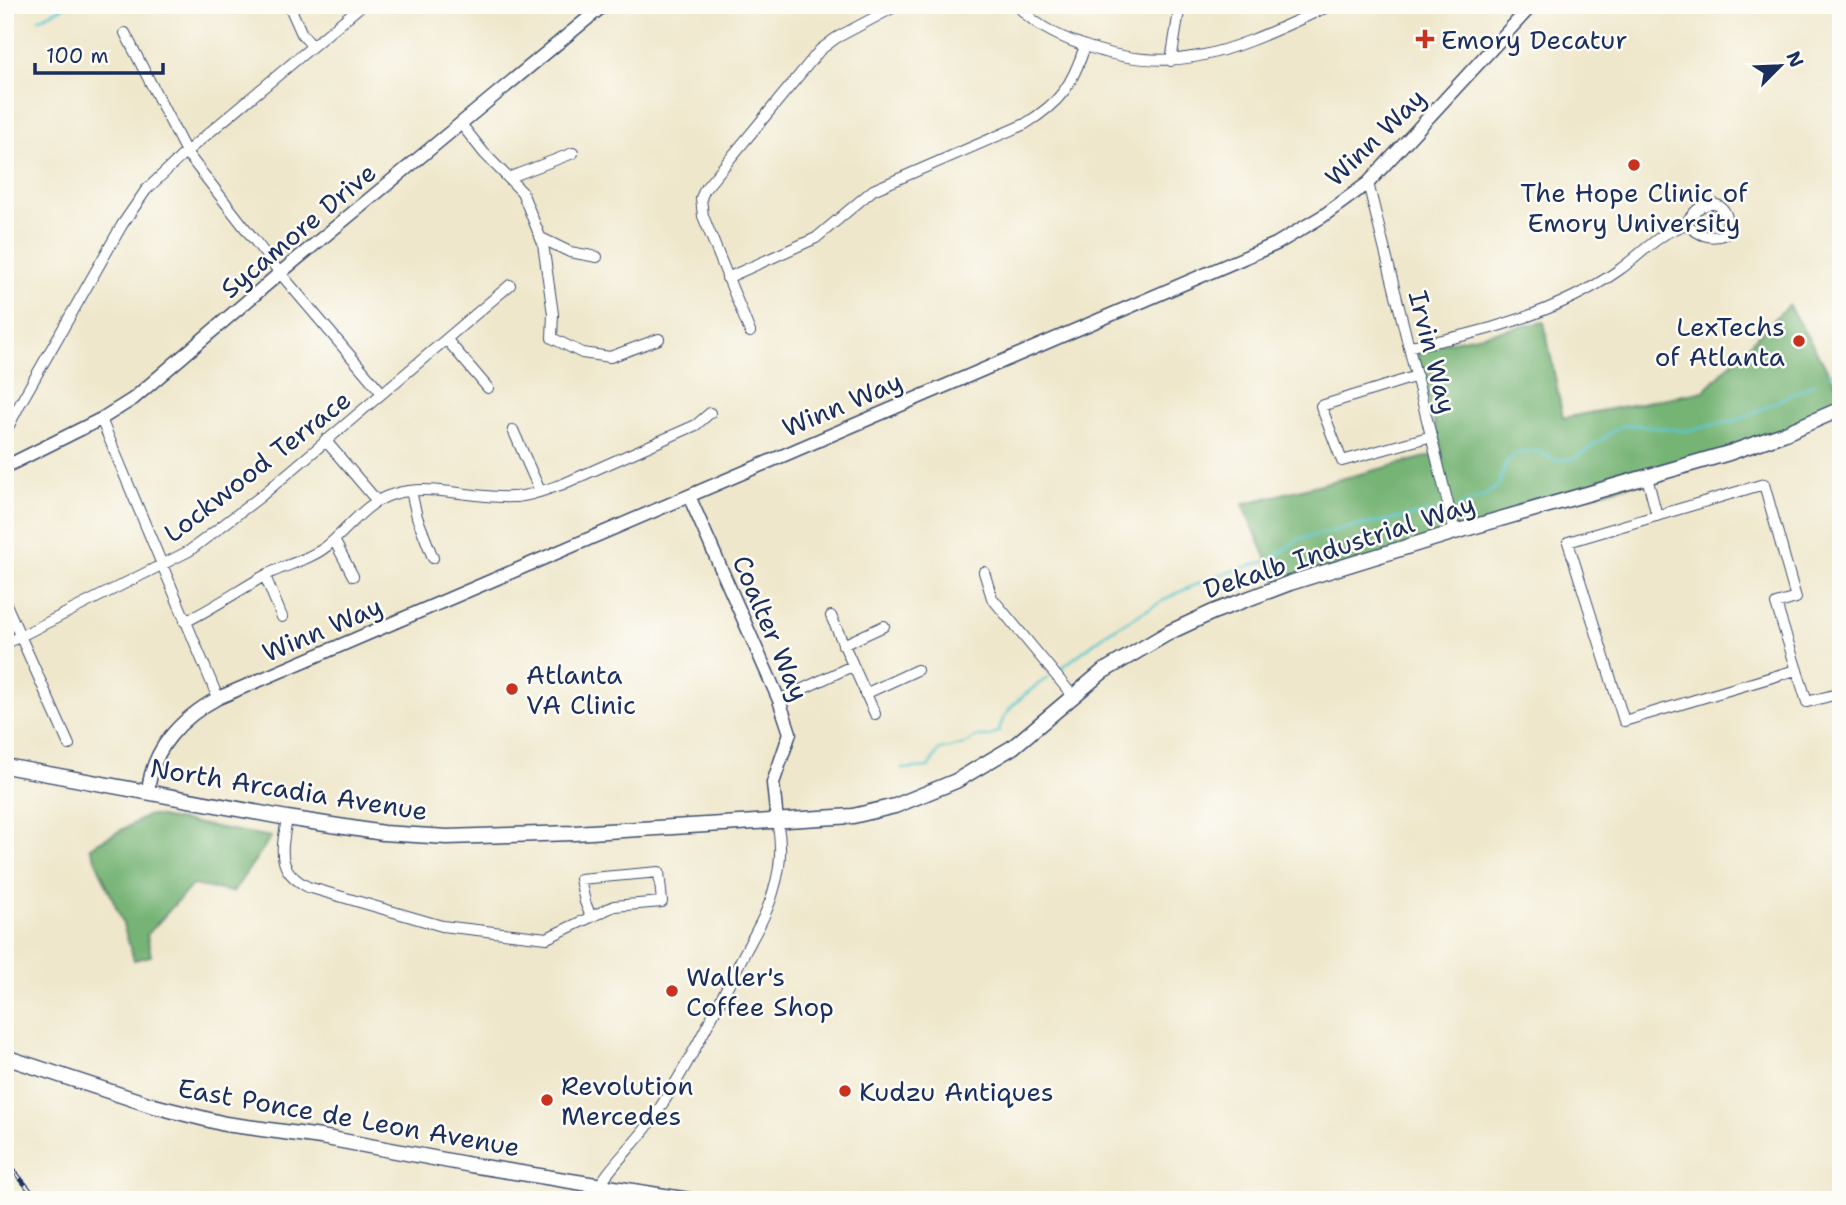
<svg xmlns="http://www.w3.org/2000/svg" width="1846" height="1205" font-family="'Shantell Sans',sans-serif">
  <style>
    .forest { fill: #76b474; stroke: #487269; stroke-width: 2 }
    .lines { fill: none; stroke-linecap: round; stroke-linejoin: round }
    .stream { stroke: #59c6d0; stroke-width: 2.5 }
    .minor-casing { stroke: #3b4b6e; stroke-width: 12 }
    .tertiary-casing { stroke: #3b4b6e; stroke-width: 15 }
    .secondary-casing { stroke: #3b4b6e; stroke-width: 17 }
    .minor { stroke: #fff; stroke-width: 10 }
    .tertiary { stroke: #fff; stroke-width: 12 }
    .secondary { stroke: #fff; stroke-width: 14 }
    .rail-casing { stroke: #1b2f5e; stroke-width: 5 }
    .rail { stroke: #fdfcf7; stroke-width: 2.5; stroke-dasharray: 8; stroke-linecap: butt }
    .poi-dot { fill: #c8321e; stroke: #fdfcf7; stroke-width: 2.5 }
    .labels { text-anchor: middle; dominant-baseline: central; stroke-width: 5; stroke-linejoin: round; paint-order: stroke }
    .poi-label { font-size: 26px; fill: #1b2f5e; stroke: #fdfcf7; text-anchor: start }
    .street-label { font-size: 26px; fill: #1b2f5e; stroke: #fdfcf7 }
  </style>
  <rect width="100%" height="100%" fill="#fdfcf7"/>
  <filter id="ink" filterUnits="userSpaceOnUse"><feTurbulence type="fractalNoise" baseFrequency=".0143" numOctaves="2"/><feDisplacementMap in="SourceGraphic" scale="14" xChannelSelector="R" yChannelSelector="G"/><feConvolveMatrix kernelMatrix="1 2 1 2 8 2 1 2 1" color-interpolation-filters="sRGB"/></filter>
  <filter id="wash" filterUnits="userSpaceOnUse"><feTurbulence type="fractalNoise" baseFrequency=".00686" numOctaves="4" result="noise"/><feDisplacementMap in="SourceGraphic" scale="28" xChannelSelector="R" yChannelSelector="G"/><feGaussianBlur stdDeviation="1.57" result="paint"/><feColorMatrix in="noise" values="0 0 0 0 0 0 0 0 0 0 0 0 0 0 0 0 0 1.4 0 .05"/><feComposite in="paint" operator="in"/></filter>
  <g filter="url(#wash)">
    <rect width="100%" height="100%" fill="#efe7cb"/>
    <path class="forest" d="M1788,305L1841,392V399L1769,447L1502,519L1280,590L1243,504L1442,453L1415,349L1544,322L1563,418L1704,391Z
      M149,815L271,837L233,892L192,885L147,935L151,956L134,960L121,918L90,847Z"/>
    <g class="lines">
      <path class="stream" d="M39,19L68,5
        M1828,375L1841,368
        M1457,507L1483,497L1498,486L1506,463L1514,454L1538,451L1554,460L1574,459L1621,426L1636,425L1686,431L1741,419L1815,383
        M1060,669L1107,633L1171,596L1212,577L1270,560L1299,539L1346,528L1444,510
        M902,769L928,767L939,750L964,745L975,737H989L999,731C1004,706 1029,692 1048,677"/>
    </g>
  </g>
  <g filter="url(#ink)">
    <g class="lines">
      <g class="minor-casing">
        <path id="minor" d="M289,5L302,34L312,46
          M1017,5C1033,24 1057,36 1080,44C1178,81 1238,47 1327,7
          M125,33L186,152L280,273L382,393
          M1171,61L1180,5
          M461,124L484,153L522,192L543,244L553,314L552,338L582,353L610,357L659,339
          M508,178L573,153
          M1368,183L1455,532
          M541,238L570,252L597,257
          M727,278L816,238L873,190L1025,124C1061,102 1072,85 1085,46
          M750,332L703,216L701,198L705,189L820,50L836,38L898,5
          M447,340L488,388
          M1410,346C1480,335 1561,311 1619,270C1635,259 1649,244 1665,234C1671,230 1679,228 1684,224C1691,218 1694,210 1703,206C1723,198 1731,217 1726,234C1709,241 1699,234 1685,224
          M1417,376L1321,406L1342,461L1432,436
          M101,419L218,698
          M513,430L540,491
          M5,433L20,404L122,225L146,190L186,152L362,5
          M325,440L377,501
          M1647,477L1657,516
          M411,491L417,517L433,558
          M334,540L353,576
          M984,572L992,598L1073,696
          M265,576L282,617
          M5,602L69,745
          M831,616L875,714
          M185,622C213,608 238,591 264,576C284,565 310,560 327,546C350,528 365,502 394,494C433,483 472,499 512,497C529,497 547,489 563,484L696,425L710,413
          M5,644L189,551L260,497L510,285
          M843,645L884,626
          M1796,670L1624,721L1568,542L1764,484L1796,598L1776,604L1807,702L1841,693
          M865,694L917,670
          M779,700L852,666
          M287,818C282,850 275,870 308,887L442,926L538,937L547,938L614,906L662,902L659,872L580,879L585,902L591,917
          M592,1200C604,1171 631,1149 649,1124C684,1074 710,1020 738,966C750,941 767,916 774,889C781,867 782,844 777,821"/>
      </g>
      <g class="tertiary-casing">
        <path id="tertiary" d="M5,467L101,419L133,399L280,273L604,5
          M689,496L779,700L790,733L773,783L777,821
          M148,793C151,749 181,718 218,698L1276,244L1323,216L1368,183L1532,5"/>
      </g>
      <g class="secondary-casing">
        <path id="secondary" d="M5,766L287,818L383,833L447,837L574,833L853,816L895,806L956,781L1013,747L1102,672L1170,632L1213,612L1290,583L1455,532L1729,453L1783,434L1841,409
          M5,1057L154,1106L225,1124L321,1137L471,1165L689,1200"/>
      </g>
      <use href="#minor" class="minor"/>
      <use href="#tertiary" class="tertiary"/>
      <use href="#secondary" class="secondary"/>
      <g class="rail-casing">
        <path id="rail" d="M5,1160L38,1200"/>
      </g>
      <use href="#rail" class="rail"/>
    </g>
  </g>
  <g class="poi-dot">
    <path d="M1421.5 28.5h7v7h7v7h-7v7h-7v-7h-7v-7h7z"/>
    <circle cx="1634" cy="165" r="7"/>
    <circle cx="1799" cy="341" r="7"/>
    <circle cx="512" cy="689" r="7"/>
    <circle cx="672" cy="991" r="7"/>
    <circle cx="845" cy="1091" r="7"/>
    <circle cx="547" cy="1100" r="7"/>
  </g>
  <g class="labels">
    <g class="poi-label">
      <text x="1441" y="39">Emory Decatur</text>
      <text x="1634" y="192" text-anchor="middle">The Hope Clinic of<tspan x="1634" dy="30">Emory University</tspan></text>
      <text x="1785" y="326" text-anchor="end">LexTechs<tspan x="1785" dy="30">of Atlanta</tspan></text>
      <text x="526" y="674">Atlanta<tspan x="526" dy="30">VA Clinic</tspan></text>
      <text x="686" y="976">Waller's<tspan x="686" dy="30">Coffee Shop</tspan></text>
      <text x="561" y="1085">Revolution<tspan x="561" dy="30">Mercedes</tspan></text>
      <text x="859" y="1091">Kudzu Antiques</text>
    </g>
    <g class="street-label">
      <text transform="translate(1375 137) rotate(-44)">Winn Way</text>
      <text transform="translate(298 230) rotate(-40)">Sycamore Drive</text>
      <text transform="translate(1433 352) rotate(76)">Irvin Way</text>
      <text transform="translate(842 404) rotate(-23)">Winn Way</text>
      <text transform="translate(257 466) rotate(-38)">Lockwood Terrace</text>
      <text transform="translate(1339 546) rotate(-18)">Dekalb Industrial Way</text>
      <text transform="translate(771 628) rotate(67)">Coalter Way</text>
      <text transform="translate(322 629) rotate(-23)">Winn Way</text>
      <text transform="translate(289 789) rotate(9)">North Arcadia Avenue</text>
      <text transform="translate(349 1117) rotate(10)">East Ponce de Leon Avenue</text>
    </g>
  </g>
  <rect width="1846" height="1205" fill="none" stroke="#fdfcf7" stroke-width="28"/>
  <g transform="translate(1780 66) rotate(66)" stroke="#fdfcf7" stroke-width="5" paint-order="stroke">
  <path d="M0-5L12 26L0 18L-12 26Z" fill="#1b2f5e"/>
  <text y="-10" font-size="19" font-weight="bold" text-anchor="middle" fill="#1b2f5e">N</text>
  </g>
  <path d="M35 63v10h128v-10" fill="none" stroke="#1b2f5e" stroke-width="3.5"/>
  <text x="46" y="63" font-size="21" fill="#1b2f5e" stroke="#fdfcf7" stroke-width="5" paint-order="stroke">100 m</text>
</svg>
